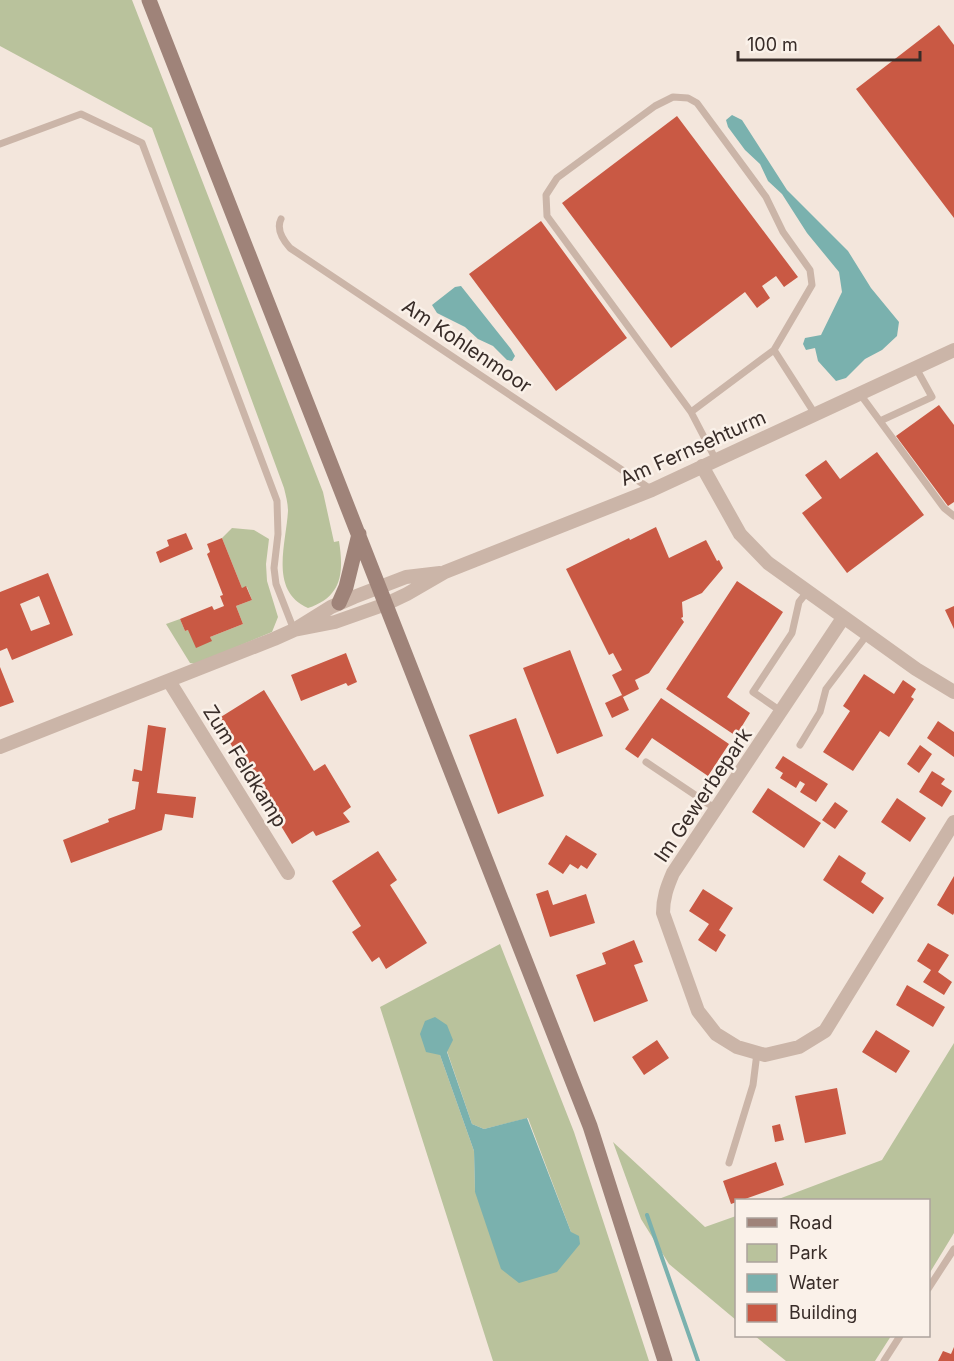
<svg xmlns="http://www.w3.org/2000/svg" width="954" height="1361" font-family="Inter,sans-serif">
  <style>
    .green { fill: #b9c29c; fill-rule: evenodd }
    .water { fill: #7ab1ae }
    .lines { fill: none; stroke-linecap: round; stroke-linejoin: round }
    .stream { stroke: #7ab1ae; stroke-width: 4 }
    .building { fill: #c95944; fill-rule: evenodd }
    .service { stroke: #cbb5a8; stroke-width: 7 }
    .minor { stroke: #cbb5a8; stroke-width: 14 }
    .secondary { stroke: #9f8379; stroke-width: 15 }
    .labels { text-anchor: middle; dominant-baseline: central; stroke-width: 5; stroke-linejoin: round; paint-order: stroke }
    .street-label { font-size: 20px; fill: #382c28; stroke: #faf1e9 }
  </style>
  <rect width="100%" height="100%" fill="#f3e6dc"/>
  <path class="green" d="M0,0H132L323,492L334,542L339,541C344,573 342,597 308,608C269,591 286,545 288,511C288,504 286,496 284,488L152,128L0,46Z
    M232,528L254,530L269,539L266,564L267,581L278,617L272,632L196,664L190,663L166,624L180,619L185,631L188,630L211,641L210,637L243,624L236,606L252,600L247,587L242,588L222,538Z
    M500,944L574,1132L649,1361H493L380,1007ZM447,1051L472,1124L484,1129L528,1118L571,1232L475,1192L474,1151L440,1055Z
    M954,1043V1233L929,1274L928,1200H776L882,1160Z
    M613,1142L705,1227L736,1216V1320L669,1264L641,1219Z
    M755,1336H891L875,1361H786Z"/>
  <path class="water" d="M732,115L742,120L787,190L848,251L871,288L899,322L897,336L882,350L865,359L846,378L836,381L818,361L815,348L806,350L803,344L805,338L821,335L842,292L839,272L807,233L782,194L768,181L760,164L745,150L728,127L726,120Z
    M461,286L511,349L515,356L512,361L507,360L493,346L478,339L465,327L437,313L432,305L455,287Z
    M435,1017L447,1025L453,1040L447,1052L472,1124L484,1129L527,1118L571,1232L579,1236L580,1244L557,1272L519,1283L501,1269L475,1192L474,1151L440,1055L426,1052L420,1034L425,1021Z"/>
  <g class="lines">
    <path class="stream" d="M647,1215L698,1361"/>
  </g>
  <path class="building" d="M939,25L954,45V218L856,89Z
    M677,116L798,277L784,287L776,276L762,286L770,298L757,308L745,292L671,348L562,203Z
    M541,221L627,338L556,391L469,274Z
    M939,405L954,425V502L948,506L896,436Z
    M877,452L924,515L847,573L802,513L822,498L805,475L826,460L840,479Z
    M656,527L669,558L706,540L717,561L719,560L723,568L702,593L682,602L683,617L681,618L684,622L649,673L635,680L639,689L623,697L612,675L622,670L613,653L609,655L566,569L629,538L630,540Z
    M186,533L193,549L160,563L156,552L169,546L167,540Z
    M222,538L242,588L246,586L252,600L236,606L243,624L210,637L212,641L196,648L188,630L185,631L180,619L212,606L214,610L224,606L220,596L223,595L207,554L210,552L207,544Z
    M48,573L73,635L12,660L7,648L0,651V592ZM39,596L50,624L31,631L20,604Z
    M737,581L783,612L727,697L750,713L736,736L666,689Z
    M954,606V629L945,610Z
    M570,650L603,736L557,754L523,668Z
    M346,653L357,682L348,686L346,683L301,701L291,675Z
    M0,667L14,702L0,707Z
    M864,674L894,694L903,680L916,689L911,697L914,699L889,737L880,731L853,771L823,752L850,711L843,706Z
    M264,690L314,771L325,764L351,807L343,813L350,822L316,836L313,831L292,844L216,720Z
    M622,695L629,710L612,718L605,703Z
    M661,698L729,744L708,776L652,738L638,758L625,749Z
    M516,718L544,796L498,814L469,735Z
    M938,721L954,732V757L927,738Z
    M148,725L166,728L157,793L196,797L193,818L165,814L162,830L71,863L63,840L109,822L108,819L135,809L139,782L132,781L134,769L142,771Z
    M920,745L932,754L919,773L907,764Z
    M783,756L828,784L816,802L800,792L805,784L800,781L796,788L780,778L783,773L775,768Z
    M932,771L945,779L941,784L952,791L942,807L919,792Z
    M768,788L821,823L804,848L752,812Z
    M897,798L926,818L910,842L881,822Z
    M835,802L848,811L835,829L822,820Z
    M566,835L597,854L587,869L581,865L578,869L570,864L563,874L548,864Z
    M378,851L397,880L390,885L427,943L386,969L379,957L372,962L352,932L361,926L332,881Z
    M839,855L866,873L861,882L884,898L873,914L823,880Z
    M954,876V913L953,915L937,905Z
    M703,889L733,908L719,930L726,935L716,952L698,940L709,924L689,911Z
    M548,890L553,905L586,894L595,923L550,937L536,894Z
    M634,940L643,962L634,965L648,1001L594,1022L576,975L606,964L602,953Z
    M928,943L949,955L938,972L952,982L944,995L923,982L931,970L917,961Z
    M907,985L945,1007L933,1027L896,1005Z
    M876,1030L910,1051L896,1073L862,1052Z
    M657,1040L669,1058L644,1075L632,1057Z
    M837,1088L846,1134L805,1143L795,1096Z
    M780,1124L784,1140L775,1142L772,1126Z
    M776,1162L784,1185L731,1204L723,1181Z
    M954,1347V1361H938L943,1351L951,1354Z"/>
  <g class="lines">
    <path class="service" d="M0,144L81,114L142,143L277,501L278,534L274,568L276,584L294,630
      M281,219C276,229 283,240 290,248L652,490
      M860,394L944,508L954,516
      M691,412L774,350
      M880,421L932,397L916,368
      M716,460L691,412L547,216L546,195L557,178L655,106L673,97L688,98L697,103L766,197L783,232L810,270L812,285L774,350L815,414
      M782,712L753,692L792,633L799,602L807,592
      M800,745L820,712L826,689L867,635
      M646,762L716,809
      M729,1163L753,1085L757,1053
      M928,1289L954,1249
      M884,1361L900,1336"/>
    <path class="minor" d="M702,466L740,534L768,563L916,669L954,692
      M843,618L673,873C667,887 663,898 663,913L698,1011L716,1034L737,1047L765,1055L799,1047L825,1031L954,822
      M294,630L335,622L386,604L407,594L445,572L652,490L954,350
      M169,681L288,873
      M0,747L274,639L294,630L331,607L354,597L406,577L440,573"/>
    <path class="secondary" d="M149,0L590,1126L665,1361
      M339,603L346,587L359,534"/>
  </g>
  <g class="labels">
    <g class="street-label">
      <text transform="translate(467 346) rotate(34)">Am Kohlenmoor</text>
      <text transform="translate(693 448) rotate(-24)">Am Fernsehturm</text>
      <text transform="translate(245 766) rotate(58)">Zum Feldkamp</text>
      <text transform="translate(703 795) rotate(-56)">Im Gewerbepark</text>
    </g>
  </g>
  <rect x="735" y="1199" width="195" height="138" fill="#faf1e9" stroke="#aca29c" stroke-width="1.5"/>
  <rect x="747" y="1218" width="30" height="9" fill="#9f8379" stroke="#aca29c" stroke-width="1.5"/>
  <text x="789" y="1229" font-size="18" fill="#382c28">Road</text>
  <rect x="747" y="1244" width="30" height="18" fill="#b9c29c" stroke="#aca29c" stroke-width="1.5"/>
  <text x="789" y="1259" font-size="18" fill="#382c28">Park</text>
  <rect x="747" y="1274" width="30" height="18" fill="#7ab1ae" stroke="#aca29c" stroke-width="1.5"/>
  <text x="789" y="1289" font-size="18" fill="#382c28">Water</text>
  <rect x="747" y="1304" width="30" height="18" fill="#c95944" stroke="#aca29c" stroke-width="1.5"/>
  <text x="789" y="1319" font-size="18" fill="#382c28">Building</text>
  <path d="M738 51v9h182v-9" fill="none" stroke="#382c28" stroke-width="3"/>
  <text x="747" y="51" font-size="18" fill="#382c28" stroke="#faf1e9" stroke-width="4.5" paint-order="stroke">100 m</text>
</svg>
